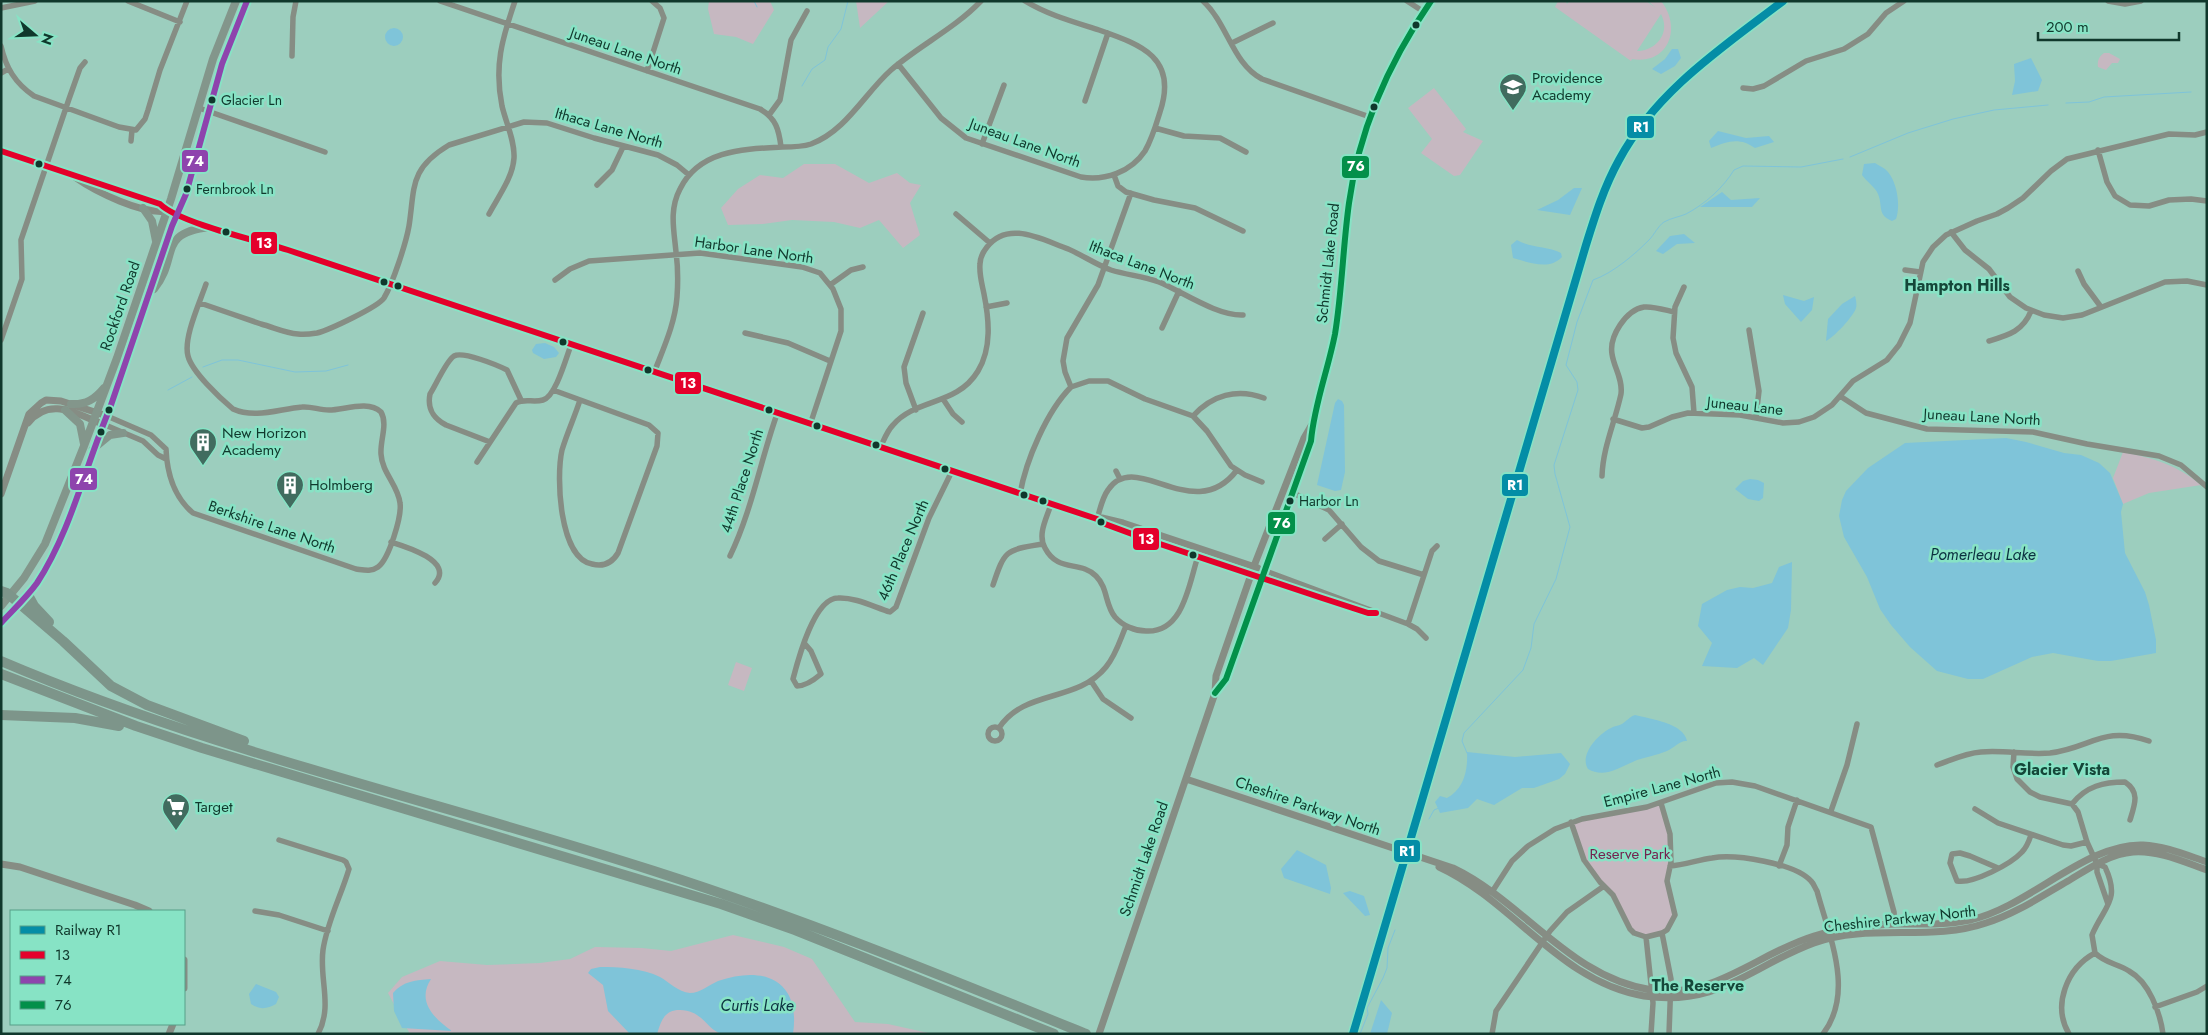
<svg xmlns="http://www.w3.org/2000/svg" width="2208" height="1035" font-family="Jost,sans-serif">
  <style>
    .green { fill: #c6b8c1; fill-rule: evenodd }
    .water { fill: #7fc4d9 }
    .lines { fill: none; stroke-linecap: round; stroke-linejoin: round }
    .stream { stroke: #7fc4d9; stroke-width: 1 }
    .minor { stroke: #868d84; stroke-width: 5.5 }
    .tertiary { stroke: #868d84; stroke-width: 7 }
    .secondary { stroke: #83968b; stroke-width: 8 }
    .motorway { stroke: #7d958a; stroke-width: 10 }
    .bus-1-casing { stroke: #87e3c5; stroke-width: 10 }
    .bus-2-casing { stroke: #87e3c5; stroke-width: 10 }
    .bus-3-casing { stroke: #87e3c5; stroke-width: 10 }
    .bus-1 { stroke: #e4002b; stroke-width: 6 }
    .bus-2 { stroke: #8e44ad; stroke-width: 6 }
    .bus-3 { stroke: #03904a; stroke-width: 6 }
    .rail-1-casing { stroke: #87e3c5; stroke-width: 11 }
    .rail-1 { stroke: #048da6; stroke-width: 8 }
    .bus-dot { fill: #10382c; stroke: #87e3c5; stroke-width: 2 }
    .labels { text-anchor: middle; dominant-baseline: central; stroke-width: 5; stroke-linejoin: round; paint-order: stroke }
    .bus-label { font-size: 14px; fill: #10382c; stroke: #87e3c5; text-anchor: start }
    .street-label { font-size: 15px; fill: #10382c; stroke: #87e3c5 }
    .poi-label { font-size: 15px; fill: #10382c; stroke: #87e3c5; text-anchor: start }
    .park-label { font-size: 15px; fill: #74234f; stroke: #87e3c5 }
    .neighbourhood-label { font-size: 16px; font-weight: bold; fill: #154739; stroke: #87e3c5 }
    .water-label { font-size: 16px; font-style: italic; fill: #0b303f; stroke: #87e3c5 }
    .line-badge { stroke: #87e3c5; stroke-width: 2 }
    .badge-label { font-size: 14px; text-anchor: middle; font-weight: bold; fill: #fff }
  </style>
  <rect width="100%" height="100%" fill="#9ccebe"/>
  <path class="green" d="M709,1H770L774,10L753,44L736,37L714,34L708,9Z
    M856,1H889L860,28Z
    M1558,1H1566L1567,4L1569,1H1646L1656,8L1648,1H1661C1682,27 1669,65 1632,59L1631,61L1555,7ZM1661,14C1671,33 1656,51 1637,51Z
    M2104,53H2109L2120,59L2118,63H2112L2106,70L2098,67C2097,61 2099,56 2104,53Z
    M1434,88L1466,129L1463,132L1483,141L1460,175L1454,176L1421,153L1432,139L1408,108Z
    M804,164H835L869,183L897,173L910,183L921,185L910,203L920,235L903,248L879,220L860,228L834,222L792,220L763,224L728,225L721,208L738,189L760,175L783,178Z
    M2123,452C2153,458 2177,465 2201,485L2149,493L2123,504L2113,478Z
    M736,662L752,668L744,691L728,685Z
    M1661,803L1670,834L1667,881L1674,908L1670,927L1651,936L1634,933L1615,898L1591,872L1571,822Z
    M733,935L784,947L812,959L855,1022L888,1024L933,1034H410L388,993L402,977L440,961L487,965L540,963L570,959L595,947L642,948L671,951Z"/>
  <path class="water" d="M385 37a9 9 0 1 1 18 0a9 9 0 1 1-18 0Z
    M1672,49H1678L1681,58L1675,66L1661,74L1652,69L1665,59Z
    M2031,58L2042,80L2038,91L2012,95L2015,81L2014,64Z
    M1718,131L1746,138L1769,136L1774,142L1755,148C1740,137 1727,141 1711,148L1709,141Z
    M1875,163C1878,165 1882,167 1885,169C1897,179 1901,205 1896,219L1892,221C1877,215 1883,206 1878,194C1876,188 1866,181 1862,175L1864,164Z
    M1574,188H1582L1570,215L1537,210L1558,200Z
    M1722,192L1731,200L1760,198L1752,207H1700Z
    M1684,234L1695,243L1677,244L1663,254L1656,251L1670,236Z
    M1517,240C1530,248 1547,246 1561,253L1562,257C1549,271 1528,262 1513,258L1511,245Z
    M1783,295L1804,301L1814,297L1812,310L1801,322L1785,304Z
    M1855,296C1856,299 1857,305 1856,308C1854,316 1833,338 1826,341L1828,319L1842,304Z
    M545,343L554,347L559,353L556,357L544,359L533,353L532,350L536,344Z
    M1338,399L1342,401L1344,405L1345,472L1341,490L1335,491L1317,485L1335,403Z
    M2006,438L2026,442L2064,453L2081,455L2099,463L2110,473L2123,504L2121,512L2125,553L2145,592L2149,605L2156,640V653L2111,661H2098L2053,653L2032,657L1983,679H1968L1937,671L1910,647L1891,625L1880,609L1867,577L1844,537L1839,516L1842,500L1846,491L1868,468L1905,443Z
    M1750,479L1758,480L1764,483L1763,498L1759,501L1748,499L1735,489L1743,481Z
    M1792,562L1791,610L1788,628L1763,665L1754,658L1737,668L1702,666L1712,643L1698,626L1702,604L1727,590L1740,587L1753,588L1772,583L1779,567Z
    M1635,715C1650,719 1684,723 1687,741C1680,740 1674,748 1667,751C1657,755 1646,757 1637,760C1622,766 1605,779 1588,769C1579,755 1598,734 1611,728C1614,726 1618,726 1622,724C1627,721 1629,717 1635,715Z
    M1467,752L1515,757L1561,753L1570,764L1565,774L1559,779L1534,788H1522L1494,805L1477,799L1468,808L1440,813L1435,802L1440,796L1447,798C1464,789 1468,770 1467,752Z
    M1297,850L1326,865L1331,888L1330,894L1284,878L1281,869Z
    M1350,891L1364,896L1370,915L1365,916L1343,893Z
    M600,967C618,967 643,968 660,977C669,982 678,992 690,993C700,993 709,985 718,981C764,965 801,980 793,1034C771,1034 745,1035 723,1034C706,1031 703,1008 677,1010C663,1012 661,1022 657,1034H630L608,1011L603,985L588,973L591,969Z
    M431,979C416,1002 435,1019 452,1031L402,1028L394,1011L393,993C403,981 416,980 431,979Z
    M256,984L276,992L279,997L276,1004C267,1009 260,1010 251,1004L249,994Z
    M1381,1000L1392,1013L1387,1034H1370Z"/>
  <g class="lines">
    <path class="stream" d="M754,1L757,7
      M802,86L812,69L825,60L828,47L841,29L848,1
      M2066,103L2089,102L2104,97L2191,92
      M1850,157L1908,133L1953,119L1994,110L2048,105
      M203,367L222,360H238L295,372L326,371L348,365
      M168,390L192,377
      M1467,753L1462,741L1464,733L1523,670L1531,648L1534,624L1556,579L1570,527L1555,474L1554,465L1578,390L1577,382L1566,365L1577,322L1593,280C1613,273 1634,255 1649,240C1654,235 1658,226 1664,222C1671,218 1679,217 1686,214C1705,204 1723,188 1734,170L1743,166L1801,167L1843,159
      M1429,819L1434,810L1439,808
      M1360,1034L1368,1014L1367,1008L1383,978L1387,968L1388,948L1395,930"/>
    <path class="minor" d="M128,1L180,22
      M440,1L760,109C776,118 779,130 781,147
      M1203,1C1228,24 1232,63 1262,79L1370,117
      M1407,1L1424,12
      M2108,1L2125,4L2141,1
      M1,8L35,1
      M1232,43L1273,23
      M1,46C6,68 15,83 34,96L119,127L136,130L145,119L148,110L160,70L187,1
      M292,56L293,17L296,1
      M898,64L941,118L966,138L1081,177C1105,181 1131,172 1145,151C1152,139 1156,125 1160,112C1178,58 1142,45 1099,30C1074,22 1048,15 1025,1
      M647,71L664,18L660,8L652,1
      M1,73L8,69
      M1743,88L1753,89L1764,86L1806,61L1844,49L1868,34L1886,13L1904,1
      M1085,101L1108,33
      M199,108L325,152
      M769,115L780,100L791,40L807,11
      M1155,128L1184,136L1220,138L1246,152
      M131,141L132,130
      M982,144L1004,85
      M2098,150L2107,182L2115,196L2130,205L2149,206L2169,200L2191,199L2207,201
      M1114,175L1118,186L1126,192L1154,200L1195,208L1243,231
      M597,185L612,170L623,147
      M489,214C498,197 513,177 514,158C515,141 506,123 502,106C494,66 502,39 515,1
      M956,214L990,243
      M1951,232L1965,250L1989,269L2010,297L2026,308L2044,315L2063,318L2082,315L2165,282L2187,281L2207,285
      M1905,270L1920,272
      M2078,271L2084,284L2101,307
      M555,280L570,269L589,261L700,253L802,267L820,273L833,289L841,309V331L810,425
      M830,285L851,270L863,267
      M1684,287L1675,307L1673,338L1676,353L1692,387L1694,413
      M200,303C220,310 241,317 261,324C273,327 285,333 298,334C304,335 311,334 317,333C329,330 378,307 384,298C393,283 406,243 409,226C415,187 409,169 449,145L524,122L547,123L594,138L658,155L677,165L689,175
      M986,307L1007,303
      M1162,328L1179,291
      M1749,330L1759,391L1756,417
      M745,333L788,343L830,361
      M1,340L22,279L21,240L69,99L80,68L85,62
      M1989,341C2009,335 2023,331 2031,311
      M654,373C663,349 675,324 677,297C678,283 678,267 676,252C674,230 669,210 680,189C699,150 743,149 782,147C792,147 802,147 811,144C846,131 865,93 891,70C920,45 954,29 981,1
      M1071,387L1089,381H1108L1145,399L1193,416L1207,431L1231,466L1245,475L1262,482
      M553,390L649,425L658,433L657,446L618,553C612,563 603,567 592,564C559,558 556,476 562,450C567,433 575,416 580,400
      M1840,396L1866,413L1927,429L2033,432L2087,444L2159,456L2181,465L2207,487
      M943,399L953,414L962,422
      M916,410L906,383L904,367L923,313
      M107,416L151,435L166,449C167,473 174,497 193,513L356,569C364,570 371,572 378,567C389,559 402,516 400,503C398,485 382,473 381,454C380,440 388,424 381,412C368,400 344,410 329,410C319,410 311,406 302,407C279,409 255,419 233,409C220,398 192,372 188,356C183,338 200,302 206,284
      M1193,416C1212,395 1237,388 1264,398
      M1613,419L1642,428L1649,427L1672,417L1688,413L1740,415L1783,423L1799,422L1814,417L1832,405L1853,381L1887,360L1899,345L1910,323L1923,262L1933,247L1946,235L1977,221L1997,214L2008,208L2023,198L2051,171L2067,159L2169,134L2195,135L2207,132
      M103,424L143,441L158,455L166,459
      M490,442L446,425C433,418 427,409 430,394C436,385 446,361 454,356C463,351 497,365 507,370L521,400
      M880,448C884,440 887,431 893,425C916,398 957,406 978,371C992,348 989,319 984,294C982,284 979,274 980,264C980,257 983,252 987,247C1007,221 1039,238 1063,247C1080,253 1094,264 1111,270C1127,275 1143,276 1159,282C1183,292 1217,316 1243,315
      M477,462L516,403C525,398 533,403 543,400C556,396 566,358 571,345
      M1116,471L1120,479
      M1602,476C1603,447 1615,422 1621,394C1623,379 1614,368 1612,354C1609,336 1626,310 1644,307C1653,306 1665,310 1674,312
      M1293,493L1329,510L1361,547L1379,561L1424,575
      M1020,494C1026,460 1047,411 1071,387L1065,372L1063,361L1067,338L1098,285L1131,193
      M1051,504C1047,518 1037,534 1045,548C1058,573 1080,560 1096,576C1108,588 1105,605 1115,617C1123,626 1135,631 1146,631C1184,633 1189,583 1198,556
      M1097,519C1100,510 1102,498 1108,490C1136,448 1194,527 1237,470
      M1325,539L1342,524
      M391,542C404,546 455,561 435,583
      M730,556C752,510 760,462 777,414
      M1263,570L1408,624L1417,629L1426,638
      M1261,577L1368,613H1376
      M993,585C1005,549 1006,550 1043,544
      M1408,624L1432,551L1437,546
      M805,644L811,651L821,674C814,680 806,686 797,686L793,679C798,660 814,598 838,598C855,597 874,607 890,612L896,607L929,518L952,471
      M1091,681L1103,699L1131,718
      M988 734a7 7 0 1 1 14 0a7 7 0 1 1-14 0Z
      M999,728C1024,689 1077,703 1106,667C1116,655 1120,640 1126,626
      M2014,752L2013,767L2017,779L2030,792L2040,797L2072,804L2078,812L2087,842L2097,864V872L2108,904
      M1937,765C1951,760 1966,753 1981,752C2004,750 2027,755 2050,753C2091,748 2103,725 2149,741
      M2072,804C2086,786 2104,782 2125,782C2140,792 2135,804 2130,820
      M1975,809L1998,823L2063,845L2071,846L2087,842
      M1831,811L1847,765L1857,724
      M1571,822L1584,860L1600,882L1613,895L1630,929L1634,933L1646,937L1662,933L1667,930L1675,915L1667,881L1671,862L1670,834L1661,803
      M279,840L343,860L346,862L349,869C341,896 327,922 323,950C319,979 333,1006 318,1034
      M2097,864L2105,867C2121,901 2104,906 2092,935L2095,953C2105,963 2118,964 2129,971C2149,982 2160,1012 2163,1034
      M1670,866C1684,865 1698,860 1712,858C1735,854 1795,863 1811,881C1814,884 1815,888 1817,891C1829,936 1855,992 1823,1034
      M1779,866L1787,845L1788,827L1797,800
      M1998,868L1970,856L1960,853L1952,854L1950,863L1957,881C1973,884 2011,864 2022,852C2027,847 2029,841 2031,835
      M1492,892L1512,861L1528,846L1555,829L1582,819L1647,807L1716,783L1732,782L1755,786L1871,827L1894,912L1895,924
      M255,911L279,915L328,931
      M1662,933L1671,979L1669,1034
      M1646,937L1653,1003L1651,1034
      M2155,1007L2197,992L2207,986
      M1492,1034L1496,1011L1550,931L1567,912L1604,886
      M2069,1034C2052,1005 2067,968 2095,953"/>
    <path class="tertiary" d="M1,151L160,204C179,223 259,241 288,250L1097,519L1105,524L1151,541L1261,577
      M76,178C96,192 143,215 167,211
      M28,423C50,396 76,414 103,424
      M1,494L29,414L41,403L46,400L61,401L107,416
      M1097,519L1102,518L1123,523L1258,568
      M1215,693L1226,679L1311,441C1314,405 1328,370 1335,334C1342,291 1343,246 1349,203C1359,129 1389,62 1431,1
      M1186,779L1453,868C1524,902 1570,978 1652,990C1714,999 1758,953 1814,936C1840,928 1869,925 1896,924C1920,924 1946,925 1970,920C2029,907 2085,843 2143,845C2165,846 2186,855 2207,862
      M1,864L20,867L135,905L149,911
      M1439,867C1513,901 1560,982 1644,996C1719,1007 1751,966 1814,943C1869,923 1931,942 1986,923C2015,914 2042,896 2068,881C2088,869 2109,854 2133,852C2158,850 2184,862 2207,870
      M184,960V988
      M169,1034L173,1024
      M1099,1034L1215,693L1216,676L1254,566L1304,438L1311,426"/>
    <path class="secondary" d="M143,208L152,221L156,241
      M154,289C180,257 156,233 210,227
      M71,404C86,405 95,399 104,388
      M65,410L80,424L84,444
      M93,449L110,435L123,433
      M1,606L24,578L45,544L84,446L117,358L171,199L213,59L236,1
      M1,623C13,610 27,597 37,583C71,531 86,464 110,408L172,226L186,194L222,64L247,1"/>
    <path class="motorway" d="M1,591L7,593L63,641L111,686L147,705L244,741
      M28,595L34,606L49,622
      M1,661C212,751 437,801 654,871C801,918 943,976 1086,1034
      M1,674L136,726L202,748L721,904L795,930L1054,1034
      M1,715L75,718L119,726"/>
    <g class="bus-1-casing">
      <path id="bus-1" d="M1,151L160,204C179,223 259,241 288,250L1097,519L1105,524L1151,541L1322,598L1368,613H1376"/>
    </g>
    <g class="bus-2-casing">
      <path id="bus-2" d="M1,623C13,610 27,597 37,583C71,531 86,464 110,408L172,226L186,194L222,64L247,1"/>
    </g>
    <g class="bus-3-casing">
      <path id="bus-3" d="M1215,693L1226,679L1311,441C1314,405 1328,370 1335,334C1342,291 1343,246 1349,203C1359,129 1389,62 1431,1"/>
    </g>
    <use href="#bus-1" class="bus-1"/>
    <use href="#bus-2" class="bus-2"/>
    <use href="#bus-3" class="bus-3"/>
    <g class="rail-1-casing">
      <path id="rail-1" d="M1353,1034L1586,245C1595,216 1604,187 1619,160C1656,91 1723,47 1783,1"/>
    </g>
    <use href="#rail-1" class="rail-1"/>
  </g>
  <defs>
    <g id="school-pin" transform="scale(1.4375)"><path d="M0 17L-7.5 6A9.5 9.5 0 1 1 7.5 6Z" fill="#416c5f" stroke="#87e3c5"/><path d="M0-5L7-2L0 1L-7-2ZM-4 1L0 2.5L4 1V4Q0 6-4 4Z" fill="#fff"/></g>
    <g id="building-pin" transform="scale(1.4375)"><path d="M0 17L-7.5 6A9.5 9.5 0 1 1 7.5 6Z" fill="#416c5f" stroke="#87e3c5"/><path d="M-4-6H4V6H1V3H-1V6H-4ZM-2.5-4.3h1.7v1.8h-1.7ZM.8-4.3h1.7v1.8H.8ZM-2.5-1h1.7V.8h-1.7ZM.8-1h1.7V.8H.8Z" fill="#fff"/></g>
    <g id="supermarket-pin" transform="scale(1.4375)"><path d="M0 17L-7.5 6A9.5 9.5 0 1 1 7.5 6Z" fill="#416c5f" stroke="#87e3c5"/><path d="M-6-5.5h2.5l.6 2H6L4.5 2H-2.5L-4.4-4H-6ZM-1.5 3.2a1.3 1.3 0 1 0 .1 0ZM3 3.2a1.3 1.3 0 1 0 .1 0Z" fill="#fff"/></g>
  </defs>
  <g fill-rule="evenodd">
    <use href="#school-pin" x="1513" y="87"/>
    <use href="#building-pin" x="203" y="442"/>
    <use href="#building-pin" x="290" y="485"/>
    <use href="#supermarket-pin" x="176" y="807"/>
  </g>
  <g class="bus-dot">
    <circle cx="1416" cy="25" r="4.5"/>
    <circle cx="212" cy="100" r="4.5"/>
    <circle cx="1374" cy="107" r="4.5"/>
    <circle cx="39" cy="164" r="4.5"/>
    <circle cx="187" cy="189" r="4.5"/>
    <circle cx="226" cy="232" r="4.5"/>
    <circle cx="384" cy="282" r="4.5"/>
    <circle cx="398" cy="286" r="4.5"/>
    <circle cx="563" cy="342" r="4.5"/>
    <circle cx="648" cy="370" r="4.5"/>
    <circle cx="109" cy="410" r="4.5"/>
    <circle cx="769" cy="410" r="4.5"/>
    <circle cx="817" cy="426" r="4.5"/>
    <circle cx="101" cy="432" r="4.5"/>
    <circle cx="876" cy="445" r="4.5"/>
    <circle cx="945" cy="469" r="4.5"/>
    <circle cx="1024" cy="495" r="4.5"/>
    <circle cx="1043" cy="501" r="4.5"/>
    <circle cx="1290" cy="501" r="4.5"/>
    <circle cx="1101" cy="522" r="4.5"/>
    <circle cx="1193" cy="555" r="4.5"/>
  </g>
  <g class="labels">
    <g class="bus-label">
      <text x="221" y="100">Glacier Ln</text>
      <text x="196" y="189">Fernbrook Ln</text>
      <text x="1299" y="501">Harbor Ln</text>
    </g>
    <g class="street-label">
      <text transform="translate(626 51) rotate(19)">Juneau Lane North</text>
      <text transform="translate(609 128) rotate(16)">Ithaca Lane North</text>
      <text transform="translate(1025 143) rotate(20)">Juneau Lane North</text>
      <text transform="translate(754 250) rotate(8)">Harbor Lane North</text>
      <text transform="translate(1328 263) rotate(-84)">Schmidt Lake Road</text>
      <text transform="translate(1142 265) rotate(21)">Ithaca Lane North</text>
      <text transform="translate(120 306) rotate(-71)">Rockford Road</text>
      <text transform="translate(1745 406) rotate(6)">Juneau Lane</text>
      <text transform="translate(1982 417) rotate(3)">Juneau Lane North</text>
      <text transform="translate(742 481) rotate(-72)">44th Place North</text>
      <text transform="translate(272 527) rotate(19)">Berkshire Lane North</text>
      <text transform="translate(903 550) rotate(-67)">46th Place North</text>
      <text transform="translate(1662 787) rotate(-15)">Empire Lane North</text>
      <text transform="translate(1308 806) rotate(19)">Cheshire Parkway North</text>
      <text transform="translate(1144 859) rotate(-71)">Schmidt Lake Road</text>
      <text transform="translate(1900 919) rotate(-6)">Cheshire Parkway North</text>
    </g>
    <g class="poi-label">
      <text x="1532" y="78">Providence<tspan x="1532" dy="17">Academy</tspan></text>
      <text x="222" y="433">New Horizon<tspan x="222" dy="17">Academy</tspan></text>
      <text x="309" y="485">Holmberg</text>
      <text x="195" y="807">Target</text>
    </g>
    <g class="park-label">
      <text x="1630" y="854">Reserve Park</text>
    </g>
    <g class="neighbourhood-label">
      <text x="1957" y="285">Hampton Hills</text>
      <text x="2062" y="769">Glacier Vista</text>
      <text x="1698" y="985">The Reserve</text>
    </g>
    <g class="water-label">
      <text x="1983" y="554">Pomerleau Lake</text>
      <text x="757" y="1005">Curtis Lake</text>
    </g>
  </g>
  <g class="line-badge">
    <rect x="1626" y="115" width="29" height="24" rx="5" fill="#048da6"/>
    <rect x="181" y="149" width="28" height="24" rx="5" fill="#8e44ad"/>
    <rect x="1341" y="155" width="29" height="24" rx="5" fill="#03904a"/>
    <rect x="250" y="231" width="28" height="24" rx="5" fill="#e4002b"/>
    <rect x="674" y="371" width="28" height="24" rx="5" fill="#e4002b"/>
    <rect x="69" y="467" width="29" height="24" rx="5" fill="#8e44ad"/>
    <rect x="1501" y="473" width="28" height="24" rx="5" fill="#048da6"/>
    <rect x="1267" y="511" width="29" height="24" rx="5" fill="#03904a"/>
    <rect x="1132" y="527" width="28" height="24" rx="5" fill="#e4002b"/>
    <rect x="1393" y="839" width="28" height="24" rx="5" fill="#048da6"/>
  </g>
  <g class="badge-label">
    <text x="1641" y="132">R1</text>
    <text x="195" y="166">74</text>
    <text x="1356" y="171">76</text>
    <text x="264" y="248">13</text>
    <text x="688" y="388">13</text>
    <text x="84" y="484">74</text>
    <text x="1515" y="490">R1</text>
    <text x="1282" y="528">76</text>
    <text x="1146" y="544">13</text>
    <text x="1407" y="856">R1</text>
  </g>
  <rect width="2208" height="1035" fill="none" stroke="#10382c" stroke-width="5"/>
  <rect x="10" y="910" width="175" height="115" fill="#87e3c5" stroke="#579f88"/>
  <rect x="20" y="926" width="25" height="8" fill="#048da6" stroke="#579f88"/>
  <text x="55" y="935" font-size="15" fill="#10382c">Railway R1</text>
  <rect x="20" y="951" width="25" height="8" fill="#e4002b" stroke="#579f88"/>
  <text x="55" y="960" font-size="15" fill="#10382c">13</text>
  <rect x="20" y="976" width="25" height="8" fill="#8e44ad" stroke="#579f88"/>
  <text x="55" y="985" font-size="15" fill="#10382c">74</text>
  <rect x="20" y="1001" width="25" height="8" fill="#03904a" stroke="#579f88"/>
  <text x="55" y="1010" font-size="15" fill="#10382c">76</text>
  <g transform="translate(35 35) rotate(109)" stroke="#87e3c5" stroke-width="4" paint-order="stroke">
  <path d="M0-4L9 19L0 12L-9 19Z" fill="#10382c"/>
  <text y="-8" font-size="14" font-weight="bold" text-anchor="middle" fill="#10382c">N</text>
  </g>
  <path d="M2038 32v8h141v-8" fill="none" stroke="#10382c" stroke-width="2.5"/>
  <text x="2046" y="32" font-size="15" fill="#10382c" stroke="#87e3c5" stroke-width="4" paint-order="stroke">200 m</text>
</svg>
